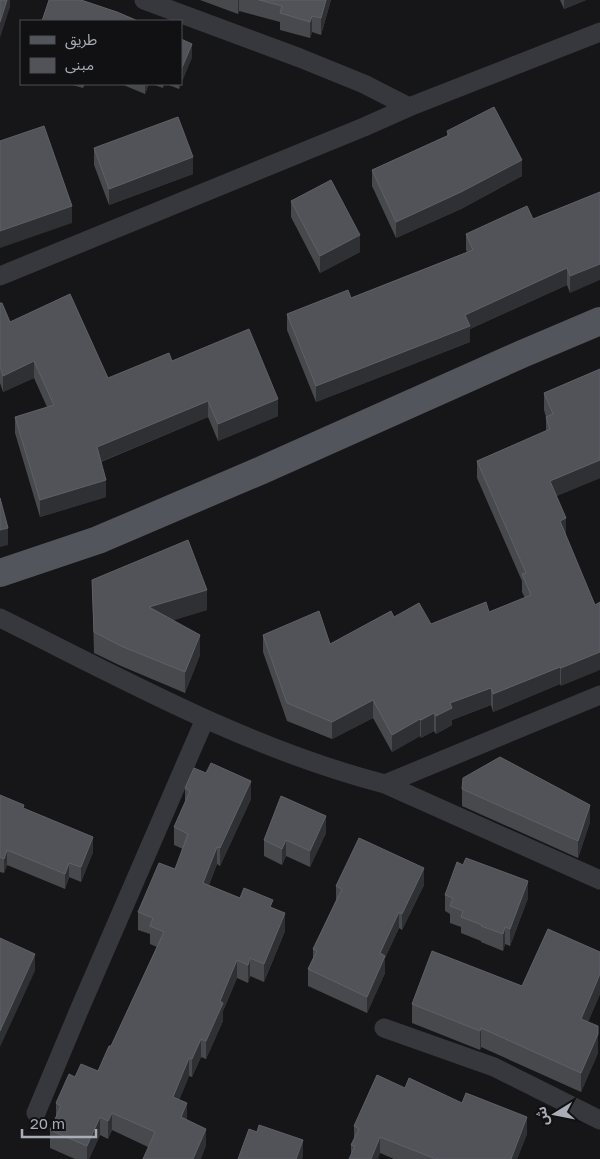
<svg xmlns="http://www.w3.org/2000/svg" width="600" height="1159" font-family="'Golos Text','Noto Sans Arabic',sans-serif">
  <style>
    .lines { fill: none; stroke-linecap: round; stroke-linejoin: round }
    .street { stroke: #37383d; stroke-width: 19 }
    .primary { stroke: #53555c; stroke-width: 28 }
    .wall { fill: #47494d }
    .shaded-wall { fill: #2f3033 }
    .building { fill: #525359; stroke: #5f6168 }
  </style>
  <rect width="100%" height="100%" fill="#161618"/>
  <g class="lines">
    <path class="street" d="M144,0L300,58L364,84L409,107
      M0,276L364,127L409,107L600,32
      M0,618C125,680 249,749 385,784L600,880
      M385,784L600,695
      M384,1028L494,1067L600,1120
      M36,1113L77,1015L205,719"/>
    <path class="primary" d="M0,573L98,540L262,470L522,354L600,321"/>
  </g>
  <path class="wall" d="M200,0H331L321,35L312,32L310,38L280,30V22L239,11L238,14Z
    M560,0H586L564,9Z
    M192,58L179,89L166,84H181Z
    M69,84H85L83,88Z
    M121,84H149L145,94Z
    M152,84H164L163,88Z
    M447,131L522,176L461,209L396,238L372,186V170L447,136Z
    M94,148L193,174L109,205L94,165Z
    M600,192L570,293L567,285L470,329V342L316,402L287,330V314L351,298L467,252L466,250V234L533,219Z
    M291,201L360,252L320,273L291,217Z
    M0,303L10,322L108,378L172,361L278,416L218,441L208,417L101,462L106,497L40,517L15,433V417L47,407L34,378L3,392L0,383Z
    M600,369V478L556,496L566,518L561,686L560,684L493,712L491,705L452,720V725L436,734L434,731L421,738L420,736L392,752L373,718L332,739L287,721L263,652V635L330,644L394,617L431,624L489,612L525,598L522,592V581L477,478V461L546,431V417L544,410V393Z
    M92,580L207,610L173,620L200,655L185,693L121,666L94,653Z
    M185,788L251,799L220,866L217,864L209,885L240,898L273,908L285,931L264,982L250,976L248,983L237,978L223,1011V1021L206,1059L201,1057L192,1077L189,1076L179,1100L187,1120L206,1146L148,1147L112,1130L108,1139L100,1135L89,1159H75L50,1148V1130L56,1119V1103L75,1077L98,1071L111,1046L157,947L150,944V934L138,930V912L175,869L183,849L174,845V827L185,802Z
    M462,789L590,822L578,858L462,806Z
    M0,795L24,809L93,852L81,882L69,877L65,889L7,865L4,873L0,872Z
    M326,833L310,867L286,856L282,865L264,856V840Z
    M424,885L402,930L399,928L385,958V973L367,1013L308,986V969L313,958V949L336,900V886Z
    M445,895L528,898L510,946L505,944L503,951L481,942V941L461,933V927L450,923V914L445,911Z
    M600,952V994L588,1022L598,1053L581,1092L481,1047L480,1050L412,1023V1004L522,986Z
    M405,1088L527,1134L517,1159H394L380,1153L351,1155V1145L354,1139V1126Z"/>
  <path class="shaded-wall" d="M7,0H10V7L0,38V22Z
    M238,0H239V11L238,14Z
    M326,0H331L321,35V18Z
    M564,0H586L564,9Z
    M312,16V32L310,38V22Z
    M192,44V58L179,89V84H181V70Z
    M145,84H149L145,94Z
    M193,157V174L109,205V189Z
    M522,160V176L461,209L396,238V222Z
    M72,206V223L0,248V231Z
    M360,235V252L320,273V256Z
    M600,264V280L570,293V276Z
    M567,268V285L470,329V342L316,402V386L465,315Z
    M34,361V378L3,392V376Z
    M278,399V416L218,441V424Z
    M208,401V417L97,463V447Z
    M600,460V478L550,499V481Z
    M106,480V497L40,517V500Z
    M566,518V536L560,521Z
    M8,528V545L0,547V530Z
    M207,590V610L149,628V607Z
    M200,635V655L185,693V672Z
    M600,652V670L561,686V668Z
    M560,667V684L493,712V694Z
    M491,688V705L452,720V725L436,734V716L450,703Z
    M373,700V718L332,739V722Z
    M434,713V731L421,738V720Z
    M420,719V736L392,752V735Z
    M251,781V799L220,866V848Z
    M590,805V822L578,858V841Z
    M326,816V833L310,867V851Z
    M93,837V852L81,882V867Z
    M286,840V856L282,865V849Z
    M217,847V864L203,900V883Z
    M7,850V865L4,873V859Z
    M69,863V877L65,889V874Z
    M424,868V885L402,930V914Z
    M528,881V898L510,946V929Z
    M399,912V928L385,958V973L367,1013V997L380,953Z
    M285,913V931L264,982V964Z
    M505,927V944L503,951V934Z
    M35,954V971L0,1047V1031Z
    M250,958V976L248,983V965Z
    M237,960V978L223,1011V1021L206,1059V1041L220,1001Z
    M600,974V994L581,1038V1019Z
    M481,1028V1047L480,1050V1031Z
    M598,1034V1053L581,1092V1073Z
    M201,1039V1057L192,1077V1059Z
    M189,1058V1076L173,1115V1097Z
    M187,1103V1121L181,1117Z
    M112,1113V1130L108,1139V1121Z
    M100,1117V1135L89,1159H87V1146Z
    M527,1117V1134L517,1159H511Z
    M206,1129V1146L201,1159H193Z
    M380,1137V1153L378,1159H371Z
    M303,1140V1157L302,1159H296Z"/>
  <path class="building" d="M0,0H7L0,22Z
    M49,0H81L117,12L138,21H42Z
    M259,0H326L321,18L312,16L310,22L280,13L282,6Z
    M181,39L192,44L181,70Z
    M494,107L522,160L461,192L396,222L372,170L449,135L447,131Z
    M178,117L193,157L109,189L94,148Z
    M44,126L72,206L0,231V141Z
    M331,180L360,235L320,256L291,201Z
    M600,192V264L570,276L567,268L465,315L470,326L316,386L287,314L348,290L351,298L473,250L466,234L527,206L533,219Z
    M70,294L108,378L169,353L172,361L249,329L278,399L218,424L208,401L97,447L106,480L40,500L15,417L54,405L34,361L3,376L0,366V303H2L10,322Z
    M600,369V460L550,481L566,518L560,521L595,605L600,602V652L561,668L560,667L493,694L491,688L450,703L452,708L436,716L434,713L421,720L420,719L392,735L373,700L332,722L287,703L263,635L319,611L330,644L391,611L394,617L419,603L431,624L486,602L489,612L531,595L522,574L526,573L477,461L550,429L546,417L553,414L544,393Z
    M0,498L8,528L0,530Z
    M188,540L207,590L149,607L200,635L185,672L121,646L94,632L92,580Z
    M500,757L590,805L578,841L462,789L463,778Z
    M211,763L251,781L220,848L217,847L203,883L240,898L244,888L273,900L270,907L285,913L264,964L250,958L248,965L237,960L220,1001L223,1003L206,1041L201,1039L192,1059L189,1058L173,1097L187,1103L181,1117L206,1129L193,1159H143L155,1132L112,1113L108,1121L100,1117L87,1146L50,1130L61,1106L56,1103L69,1074L75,1077L81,1064L98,1071L109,1046H111L164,932L150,926L153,918L138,912L159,863L175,869L188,834L174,827L190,791L185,788L194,768L206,773Z
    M0,795L24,805L23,808L93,837L81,867L69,863L65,874L7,850L4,859L0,857Z
    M281,796L326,816L310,851L286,840L282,849L264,840Z
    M359,838L424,868L402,914L399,912L380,953L385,956L367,997L308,969L317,951L313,949L342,889L336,886Z
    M466,858L528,881L510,929L505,927L503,934L481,926L482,925L461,917L463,911L450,906L453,898L445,895L457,862L463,865Z
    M548,929L600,952V974L581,1019L598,1026V1034L581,1073L481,1028L480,1031L412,1004L432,951L522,986Z
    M0,938L35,954L0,1031Z
    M377,1075L405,1088L409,1078L462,1103L466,1093L527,1117L511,1159H436L380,1137L371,1159H349L355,1146L351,1145L359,1129L354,1126Z
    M259,1125L303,1140L296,1159H238L249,1129L257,1132Z"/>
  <rect x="20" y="20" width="162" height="65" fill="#111113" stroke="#4d4f55"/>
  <rect x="30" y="36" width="25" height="8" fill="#53555c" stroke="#4d4f55"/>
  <text x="65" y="45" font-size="15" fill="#a8adb8">طريق</text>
  <rect x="30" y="58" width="25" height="15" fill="#525359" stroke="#4d4f55"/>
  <text x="65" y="70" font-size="15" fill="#a8adb8">مبنى</text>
  <g transform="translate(555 1114) rotate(260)" stroke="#111113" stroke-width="4" paint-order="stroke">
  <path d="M0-4L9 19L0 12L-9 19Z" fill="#a8adb8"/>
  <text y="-8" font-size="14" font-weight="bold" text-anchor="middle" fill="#a8adb8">ش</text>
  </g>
  <path d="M22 1129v8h74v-8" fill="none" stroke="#a8adb8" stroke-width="2.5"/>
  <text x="30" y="1129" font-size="15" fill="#a8adb8" stroke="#111113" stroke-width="4" paint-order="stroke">20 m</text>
</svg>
